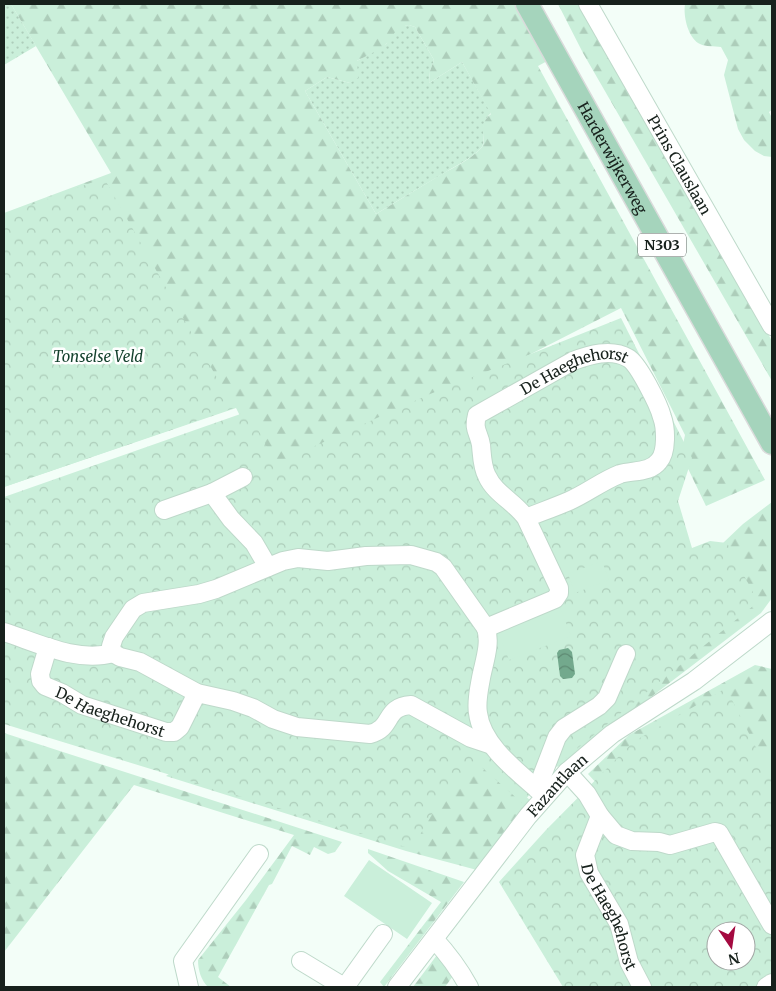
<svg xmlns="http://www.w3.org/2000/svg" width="776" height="991" font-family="Merriweather,serif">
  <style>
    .grass { fill: url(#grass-dots) }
    .forest { fill: url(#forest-firs); fill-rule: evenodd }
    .park { fill: url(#park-crowns); fill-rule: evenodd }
    .garden { fill: #caefda }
    .water { fill: url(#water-waves) }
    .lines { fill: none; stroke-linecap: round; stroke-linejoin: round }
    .minor-casing { stroke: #bed9ca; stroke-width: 20 }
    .major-casing { stroke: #dadbdb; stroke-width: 25 }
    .minor { stroke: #fff; stroke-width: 18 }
    .major { stroke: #a5d4bc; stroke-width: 22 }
    .labels { text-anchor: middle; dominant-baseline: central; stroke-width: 5; stroke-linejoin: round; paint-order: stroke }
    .shield { fill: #fff; stroke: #5d6460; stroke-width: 1 }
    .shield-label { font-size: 14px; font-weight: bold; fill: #17211c }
    .street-label { font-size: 15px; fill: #17211c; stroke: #fff }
    .park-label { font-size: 15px; font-style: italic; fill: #15422e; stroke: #fff }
  </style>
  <defs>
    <pattern id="grass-dots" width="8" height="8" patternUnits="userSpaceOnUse" patternTransform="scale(1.25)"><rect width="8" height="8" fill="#caefda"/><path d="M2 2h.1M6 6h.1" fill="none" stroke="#adcdba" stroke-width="1.8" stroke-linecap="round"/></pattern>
    <pattern id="forest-firs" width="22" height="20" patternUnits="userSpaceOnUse" patternTransform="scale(1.25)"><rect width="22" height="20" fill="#caefda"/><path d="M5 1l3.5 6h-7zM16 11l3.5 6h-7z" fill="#adcdba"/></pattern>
    <pattern id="park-crowns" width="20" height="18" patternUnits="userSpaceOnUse" patternTransform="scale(1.25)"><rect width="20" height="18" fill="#caefda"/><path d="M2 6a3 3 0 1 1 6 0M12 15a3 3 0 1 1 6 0" fill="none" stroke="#adcdba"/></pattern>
    <pattern id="water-waves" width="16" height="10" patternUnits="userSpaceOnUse" patternTransform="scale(1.25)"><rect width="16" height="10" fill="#73a98d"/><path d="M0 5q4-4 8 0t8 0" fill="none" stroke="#5d8972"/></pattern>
  </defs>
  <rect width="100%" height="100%" fill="#f3fef8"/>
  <path class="grass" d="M4,4H11L36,46L4,65Z
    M409,25L415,27L434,60L430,71L429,83L462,62L491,113C477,126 488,141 481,148C472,158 457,165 446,172C422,186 399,200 376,214L305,91L327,77L350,83L357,61L386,44L393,33L401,26Z"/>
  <path class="forest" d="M11,4H517L549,60L538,66L765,480L706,506L681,454L685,435L621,308L484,378L270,475L236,408L4,487V213L111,173ZM409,25L415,27L434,60L430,71L429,83L462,62L491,114C475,127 489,140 481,148C471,159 455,167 442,174C420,187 398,201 376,214L305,91L327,77L350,83L358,78L357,61C366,56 377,51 385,45C395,36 393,28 409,25Z
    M558,4H583L772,341V381L583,53Z
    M685,4H772V110L769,112L772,118V157L764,156L755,151L744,140L738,129L724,75L728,60L721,47C714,46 706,47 700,44C688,38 683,16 685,4Z
    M772,502V598L761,613L583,749L559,766L556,767L554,762L723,543L743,524Z
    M755,665L772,669V790L608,796L588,774L629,735Z
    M4,733L342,842L335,852L328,854L314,847L310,855L292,846L272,884L269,885L218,977L231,987H208C201,980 198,970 198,960L246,900L294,835L134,785L4,952Z
    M476,754L530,800L477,870L406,851L166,776L172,772Z
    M368,849L464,882L384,987L380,982L441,902L388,871L368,853Z
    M437,955L453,976L445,987H413Z"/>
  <path class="park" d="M104,178L234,408L4,487V215Z
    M621,318L692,458L678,501L692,548L710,541L727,543L758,602L558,764L522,803L478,764L445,791L412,849L4,724V497L249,411L275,464L430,394Z
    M726,688L772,779V987H563L499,882L546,830L633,742ZM716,931H746V961H716Z"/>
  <path class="garden" d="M602,561L609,580L575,593L568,574Z
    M559,605L571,636L509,660L497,629Z
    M369,860L432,903L407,939L344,896Z"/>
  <path class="water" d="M568,648L572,652L575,674L572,678L563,679L560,676L557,653L559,650Z"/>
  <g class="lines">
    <g class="minor-casing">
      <g id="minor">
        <path id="s1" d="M588,4L772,326"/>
        <path d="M212,493L243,477"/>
        <path d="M164,510L212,493L231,519L254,543L268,567"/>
        <path d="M486,628C491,644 484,662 481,678C479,689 476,702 478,713C482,747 521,774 545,796"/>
        <path d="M4,632C38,643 77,663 113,653"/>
        <path id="s2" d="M48,647L40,674L41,681L45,686L62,693L82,705L166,732H174L180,727L197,693"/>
        <path id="s3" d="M489,744L471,738L411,705C383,707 394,728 370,734L297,727L273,719L253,708L233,701L197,693L140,662L120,657L113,653L111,646L114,637L133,609L143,603L199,594L216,589L283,561L298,558L328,561L366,556L411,555L436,562L443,567L486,628L555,599L559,593V588L526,518C515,502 495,494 487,476C482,467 482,455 481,445C479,432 473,431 477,415L573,361C589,355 611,348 628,358C638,363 659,405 662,417C666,428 667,452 659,461C650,473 633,470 620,474C602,481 587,493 569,501C555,507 541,512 526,518"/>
        <path id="s4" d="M567,772L587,794L600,816L585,855L589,873L619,924L629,962L642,987"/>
        <path d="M537,789L557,737L564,728L599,706L607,698L626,654"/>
        <path d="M600,816L616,835L632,841L659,842L670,845L715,832L719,833L772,925"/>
        <path d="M434,939C448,954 459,969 469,987"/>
        <path d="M301,961L344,987"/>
        <path d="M189,987L183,961L259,854"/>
        <path d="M345,987L383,934"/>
        <path id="s5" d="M397,987L528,816L567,772L612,734L694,681L772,621"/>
        <path d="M766,987L772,983"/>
      </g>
    </g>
    <g class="major-casing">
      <g id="major">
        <path id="s6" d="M527,4L772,443"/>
      </g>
    </g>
    <use href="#minor" class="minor"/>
    <use href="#major" class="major"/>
  </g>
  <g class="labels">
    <rect class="shield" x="638" y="233.5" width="48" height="23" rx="4"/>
    <g class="shield-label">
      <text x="662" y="245">N303</text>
    </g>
    <g class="street-label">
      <text stroke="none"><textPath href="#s6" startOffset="176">Harderwijkerweg</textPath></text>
      <text stroke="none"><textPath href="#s1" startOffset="185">Prins Clauslaan</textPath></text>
      <text stroke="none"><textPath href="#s3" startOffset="1254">De Haeghehorst</textPath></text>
      <text stroke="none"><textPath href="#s2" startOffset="112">De Haeghehorst</textPath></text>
      <text stroke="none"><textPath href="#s5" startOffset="258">Fazantlaan</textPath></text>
      <text stroke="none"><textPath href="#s4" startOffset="164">De Haeghehorst</textPath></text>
    </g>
    <g class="park-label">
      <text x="98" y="356">Tonselse Veld</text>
    </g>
  </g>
  <rect width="776" height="991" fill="none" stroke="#17211c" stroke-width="10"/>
  <g transform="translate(731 946) rotate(167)"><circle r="24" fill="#ffffff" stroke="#a2a6a4"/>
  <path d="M0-4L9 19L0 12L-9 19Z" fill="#a40a40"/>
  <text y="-8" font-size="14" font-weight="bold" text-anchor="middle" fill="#17211c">N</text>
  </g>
</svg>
